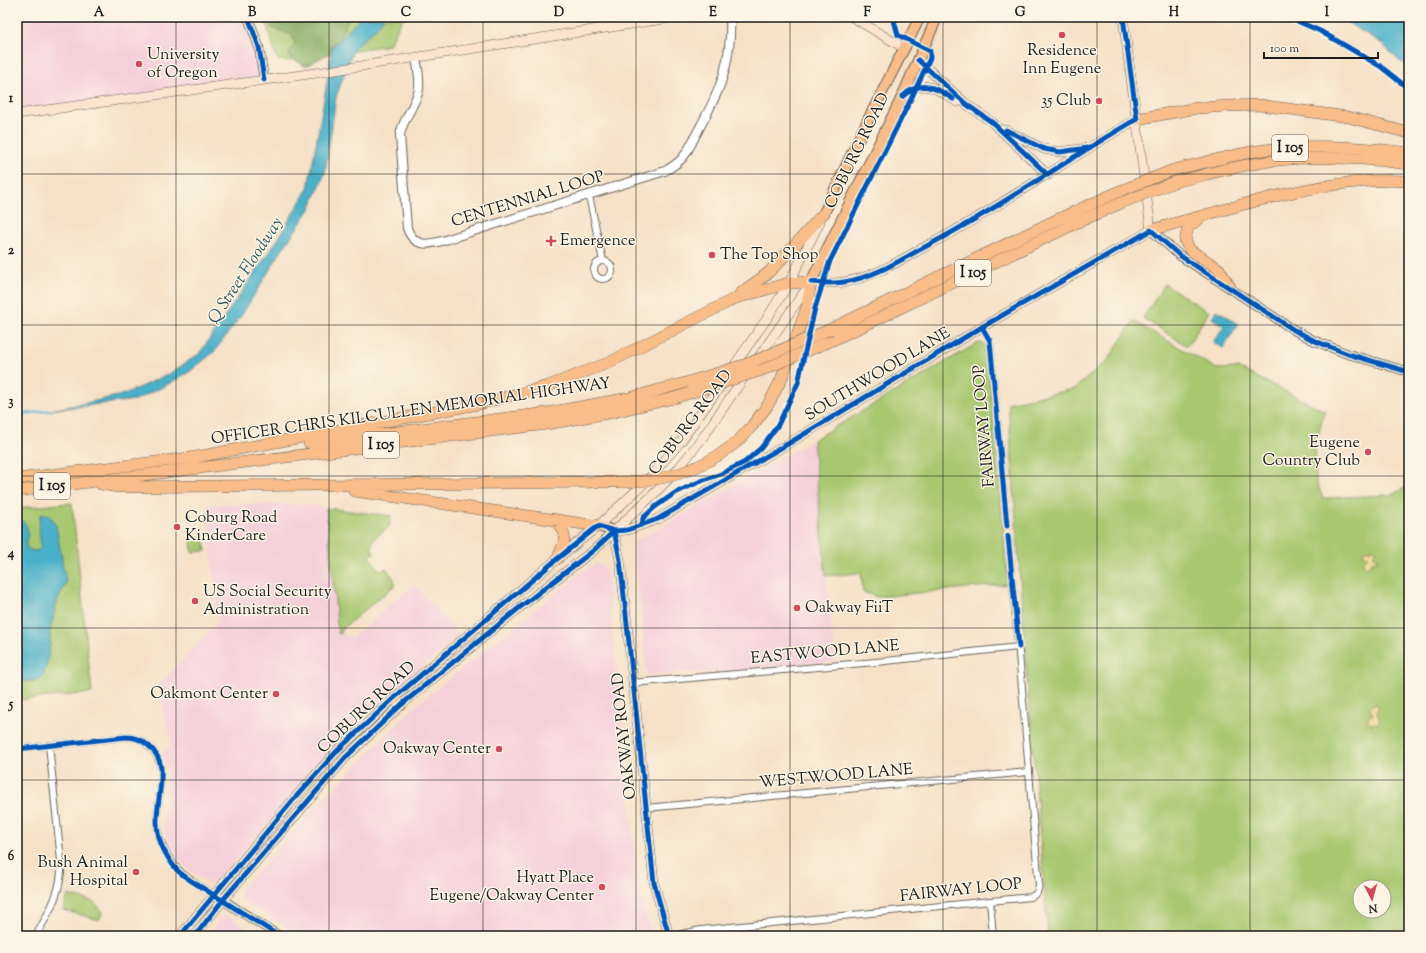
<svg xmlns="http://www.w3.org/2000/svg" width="1426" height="953" font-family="'Sorts Mill Goudy',serif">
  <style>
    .built { fill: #f5cfd9 }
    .green { fill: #a8c870; stroke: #627246; fill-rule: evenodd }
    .forest { fill: #86ac62; stroke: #51643f }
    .sand { fill: #eeda9e; stroke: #857b5d }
    .water { fill: #4ab0c9; stroke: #336672 }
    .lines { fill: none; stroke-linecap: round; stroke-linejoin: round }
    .stream { stroke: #4ab0c9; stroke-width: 2.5 }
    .minor-casing { stroke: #686158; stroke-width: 8 }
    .tertiary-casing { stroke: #686158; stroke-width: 10 }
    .secondary-casing { stroke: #686158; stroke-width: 10 }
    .primary-casing { stroke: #686158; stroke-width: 12 }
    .motorway-casing { stroke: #686158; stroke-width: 12 }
    .minor { stroke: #fff; stroke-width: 6 }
    .tertiary { stroke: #fff; stroke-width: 8 }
    .secondary { stroke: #fce5d0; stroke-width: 9 }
    .primary { stroke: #f8bd89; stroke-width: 10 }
    .motorway { stroke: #f8bd89; stroke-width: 11 }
    .motorway-bridge-casing { stroke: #686158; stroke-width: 12; stroke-linecap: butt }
    .motorway-bridge { stroke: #f8bd89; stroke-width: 11 }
    .cycleway-casing { stroke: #fcf5e5; stroke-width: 8 }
    .cycleway { stroke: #0057b8; stroke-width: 5 }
    .grid { fill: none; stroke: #1c1c1c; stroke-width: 1; stroke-opacity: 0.55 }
    .poi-dot { fill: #d1495b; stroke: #fcf5e5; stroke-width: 1.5 }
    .labels { text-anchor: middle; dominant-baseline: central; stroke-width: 3; stroke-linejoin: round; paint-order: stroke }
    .shield { fill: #fcf5e5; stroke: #5f5d58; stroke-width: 1 }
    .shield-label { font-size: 15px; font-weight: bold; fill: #1c1c1c }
    .poi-label { font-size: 16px; fill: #1c1c1c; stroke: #fcf5e5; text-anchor: start }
    .street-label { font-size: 16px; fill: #1c1c1c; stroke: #fcf5e5 }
    .water-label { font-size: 17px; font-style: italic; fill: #2e5761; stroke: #fcf5e5 }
    .neatline { fill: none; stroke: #1c1c1c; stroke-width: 1.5 }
    .grid-label { font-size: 13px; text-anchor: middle; font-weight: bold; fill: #1c1c1c }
  </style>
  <rect width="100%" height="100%" fill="#fcf5e5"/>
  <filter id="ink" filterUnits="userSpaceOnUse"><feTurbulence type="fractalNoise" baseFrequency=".025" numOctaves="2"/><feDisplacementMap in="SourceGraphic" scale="8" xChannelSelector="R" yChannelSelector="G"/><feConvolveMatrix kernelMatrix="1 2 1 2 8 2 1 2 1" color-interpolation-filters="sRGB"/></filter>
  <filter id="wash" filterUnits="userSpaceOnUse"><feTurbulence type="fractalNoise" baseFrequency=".012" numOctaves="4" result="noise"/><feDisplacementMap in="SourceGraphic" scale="16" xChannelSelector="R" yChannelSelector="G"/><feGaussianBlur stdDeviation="0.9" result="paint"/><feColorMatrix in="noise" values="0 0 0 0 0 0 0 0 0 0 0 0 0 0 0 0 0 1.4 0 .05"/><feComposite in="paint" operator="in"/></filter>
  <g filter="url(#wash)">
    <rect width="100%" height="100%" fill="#f6e1c7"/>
    <path class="built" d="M17,17H248L264,80L17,114Z
      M813,440L835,662L710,673L684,672L647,675L634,549L635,543L638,540Z
      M307,504L326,508L339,633L352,638L414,584L459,635L359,722L312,772L218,881L212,884L190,871L179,861L171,849L165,835L164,821L167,768L162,753L169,747L172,738L164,717L160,684L218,622L207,505Z
      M596,564L604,566L607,573L633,835L642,903L652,936H293L285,926L238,897L242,888L330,792L417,705L583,571Z
      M222,916H227L260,936H206Z"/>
    <path class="green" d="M263,17H405L401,21L389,45L285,61L279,60L276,57L267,25Z
      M1165,284L1209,312L1187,346L1143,318Z
      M1133,321L1217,369L1238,368L1325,411L1315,446L1316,481L1323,498L1385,495L1389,496L1409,486V936H1048L1025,651L1008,403L1074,389L1108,360ZM1360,887H1384V911H1360Z
      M980,343L984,344L987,350L1008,584L878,597L863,592L861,573L826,576L813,440L976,344Z
      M72,503L92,693L17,700V508Z
      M326,508L391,516L389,527C381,534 366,541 374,553L369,557L381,571L386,568L394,579L395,585L343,628L341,631V634L338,633Z
      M204,539L206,551L192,552L191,540Z
      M68,895L94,902L103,912L99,920L63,910Z"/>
    <path class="forest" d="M264,17H349L339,40L332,45L329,53L308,65L305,66L290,57L289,53L295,43L292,35L272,28Z"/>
    <path class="sand" d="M1372,548L1375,550L1376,551L1373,555L1377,557V561L1371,562L1370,565L1366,567L1364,565C1361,560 1366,560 1369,556L1364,555L1363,551L1367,549L1370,551Z
      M1373,704L1378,705L1377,713L1380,720L1378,724L1374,723L1372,725L1367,720L1370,715H1373L1370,708Z"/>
    <path class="water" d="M361,17H384L377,27L354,48L336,97L325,173L310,209L282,250L243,313L214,352L189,372L163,387L135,400L50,410L86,403L122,395L169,374L199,354L278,239L308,188L325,94L332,47Z
      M1338,17H1409V66L1398,60L1380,42Z
      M1217,310L1238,324L1223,348L1213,342L1224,326L1212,318Z
      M49,514L56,526L66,583L57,601L50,631V645L46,668L41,680L20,682L17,681V518C31,524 28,534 26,546L29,550L37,551L41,547L39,527L40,515Z"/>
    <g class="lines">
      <path class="stream" d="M17,415L52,410"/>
    </g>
  </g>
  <g filter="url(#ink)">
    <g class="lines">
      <g class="minor-casing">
        <path id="minor" d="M589,196L603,261
          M594 270a9 9 0 1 1 18 0a9 9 0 1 1-18 0Z
          M982,327L990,341L1007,526
          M632,683L876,662L1019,647
          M17,749L126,737C143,737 159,751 161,769C163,794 151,818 161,842C171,870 190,880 214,895
          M646,808L1028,772
          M990,901L993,936
          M738,927L739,936
          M36,936C49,912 63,890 61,861L49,745
          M672,936L701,930L1031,897L1037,893L1039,885C1028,769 1020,652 1008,536"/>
      </g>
      <g class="tertiary-casing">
        <path id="tertiary" d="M248,17L259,47L264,80
          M416,58C418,68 420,79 419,89C416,105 403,118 400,135L407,228C414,248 429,245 445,240L665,171C672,167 679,163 684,156C690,148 694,138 699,129C709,110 720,90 725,69C729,53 731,34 730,17
          M1151,230L1179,255L1294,330L1315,341L1348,354L1409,372
          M218,897L279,936"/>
      </g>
      <g class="secondary-casing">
        <path id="secondary" d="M852,17L904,48
          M918,60L966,104L993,123L1048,175
          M903,96C922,77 939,89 957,102
          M17,114L316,73L676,17
          M1005,130L1044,149L1060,152L1087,148
          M756,361L811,282C822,283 833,284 844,282C871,278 896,263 919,250C995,211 1064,161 1137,119
          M731,370L766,320L789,283L820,222
          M614,531L627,530L658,519L791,442L982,327L1151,230L1123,17
          M614,531L620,560L625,605L654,883L669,936
          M180,936L294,799L338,750L394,698L557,559L598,526L638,489L652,475L681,441L724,381
          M195,936L222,901L346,757L401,705L519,608L594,550L658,490L678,469L703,437L747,373"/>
      </g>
      <g class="primary-casing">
        <path id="primary" d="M824,213L862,132L920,17
          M811,282L902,97L937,17
          M598,526L614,531
          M394,698L401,705"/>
      </g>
      <g class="motorway-casing">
        <path id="motorway" d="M1137,119L1197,108L1229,106L1259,105L1348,117L1409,133
          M1173,170C1199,164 1225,157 1251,152C1303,143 1357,146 1409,153
          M1175,182C1201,176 1227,168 1253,164C1304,154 1357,157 1409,164
          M1199,219L1188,227L1185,241L1190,250L1219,269L1230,287
          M1151,230C1234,208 1322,176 1409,181
          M740,294C749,286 760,280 769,272C788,253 806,233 824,213
          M831,329L1052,222L1120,191
          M826,343L861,327L1074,224L1121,203
          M309,443L547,413L629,398L689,382
          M191,458L483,403L548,386L608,363L736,298L789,283L811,282L807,307L781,380L768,405L752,426L737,442L719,455
          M17,479L197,457
          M101,484L118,487L605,482
          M17,491L547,424L614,412L674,398
          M354,491L598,526
          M554,519C568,533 566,542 557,559"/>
      </g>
      <use href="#minor" class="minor"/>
      <use href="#tertiary" class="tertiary"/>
      <use href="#secondary" class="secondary"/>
      <use href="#primary" class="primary"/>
      <use href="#motorway" class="motorway"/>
      <g class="motorway-bridge-casing">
        <path id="motorway-bridge" d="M1120,191L1173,170
          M1121,203L1175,182
          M689,382L747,364L831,329
          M674,398L762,370L826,343
          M605,482C648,483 682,478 719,455"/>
      </g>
      <use href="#motorway-bridge" class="motorway-bridge"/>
      <g class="cycleway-casing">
        <path id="cycleway" d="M248,17L259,47L264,80
          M1288,17L1320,31L1380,66L1409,89
          M918,60L966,104L993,123L1048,175
          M902,97C919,80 935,86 953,99
          M1006,130L1044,149L1060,152L1087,148
          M811,282C822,283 833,284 844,282C871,278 896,263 919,250C995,211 1064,161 1137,119L1123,17
          M982,327L990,341L1007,526
          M642,525L643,518L655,507L675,493L701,481L721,474L745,462L761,448L778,425L798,383L815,308L830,261L911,99L930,58V51L898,35L893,17
          M614,531L620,560L625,605L654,883L669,936
          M1008,536L1019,647
          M17,749L126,737C143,737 159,751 161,768C163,795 151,817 161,844C165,853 170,862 177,870C187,880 201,886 212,894C235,908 257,922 279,936
          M180,936L294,799L338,750L394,698L557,559L598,526L614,531L627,530L658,519L791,442L982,327L1151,230L1179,255L1294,330L1315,341L1348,354L1409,372
          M195,936L222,901L346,757L401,705L519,608L594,550L614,531"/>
      </g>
      <use href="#cycleway" class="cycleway"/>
    </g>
  </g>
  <path class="grid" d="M176,17V936M329,17V936M483,17V936M636,17V936M790,17V936M943,17V936M1097,17V936M1250,17V936M17,174H1409M17,325H1409M17,476H1409M17,628H1409M17,780H1409"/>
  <g class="poi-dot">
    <circle cx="1062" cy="35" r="4"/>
    <circle cx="139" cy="64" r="4"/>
    <circle cx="1099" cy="101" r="4"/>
    <path d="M549 235h4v4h4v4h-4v4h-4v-4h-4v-4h4z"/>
    <circle cx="712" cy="255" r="4"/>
    <circle cx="1368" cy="452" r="4"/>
    <circle cx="177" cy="527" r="4"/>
    <circle cx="195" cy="601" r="4"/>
    <circle cx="797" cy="608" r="4"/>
    <circle cx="276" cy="694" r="4"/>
    <circle cx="499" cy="749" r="4"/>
    <circle cx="136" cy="872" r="4"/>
    <circle cx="602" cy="887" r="4"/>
  </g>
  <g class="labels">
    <g class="shield">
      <rect x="1272" y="135" width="36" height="26" rx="3"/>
      <rect x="955" y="260" width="36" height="26" rx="3"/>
      <rect x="363" y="432" width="36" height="26" rx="3"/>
      <rect x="34" y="473" width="36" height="26" rx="3"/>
    </g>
    <g class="shield-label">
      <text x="1290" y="148">I 105</text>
      <text x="973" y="273">I 105</text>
      <text x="381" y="445">I 105</text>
      <text x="52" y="486">I 105</text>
    </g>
    <g class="poi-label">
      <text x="1062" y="51" text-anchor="middle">Residence<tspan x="1062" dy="18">Inn Eugene</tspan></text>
      <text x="147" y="55">University<tspan x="147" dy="18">of Oregon</tspan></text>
      <text x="1091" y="101" text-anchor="end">35 Club</text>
      <text x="560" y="241">Emergence</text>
      <text x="720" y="255">The Top Shop</text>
      <text x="1360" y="443" text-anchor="end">Eugene<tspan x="1360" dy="18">Country Club</tspan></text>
      <text x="185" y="518">Coburg Road<tspan x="185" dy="18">KinderCare</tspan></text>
      <text x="203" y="592">US Social Security<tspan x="203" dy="18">Administration</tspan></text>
      <text x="805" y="608">Oakway FiiT</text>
      <text x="268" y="694" text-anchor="end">Oakmont Center</text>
      <text x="491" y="749" text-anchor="end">Oakway Center</text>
      <text x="128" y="863" text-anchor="end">Bush Animal<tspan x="128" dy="18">Hospital</tspan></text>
      <text x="594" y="878" text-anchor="end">Hyatt Place<tspan x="594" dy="18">Eugene/Oakway Center</tspan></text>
    </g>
    <g class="street-label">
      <text transform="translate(858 151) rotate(-64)">COBURG ROAD</text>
      <text transform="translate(528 200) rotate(-17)">CENTENNIAL LOOP</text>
      <text transform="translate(878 375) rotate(-31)">SOUTHWOOD LANE</text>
      <text transform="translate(411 412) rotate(-8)">OFFICER CHRIS KILCULLEN MEMORIAL HIGHWAY</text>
      <text transform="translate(691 423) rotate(-53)">COBURG ROAD</text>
      <text transform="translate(985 426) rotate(-95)">FAIRWAY LOOP</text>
      <text transform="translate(825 653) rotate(-5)">EASTWOOD LANE</text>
      <text transform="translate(367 708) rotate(-43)">COBURG ROAD</text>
      <text transform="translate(625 736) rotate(-96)">OAKWAY ROAD</text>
      <text transform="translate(836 777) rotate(-5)">WESTWOOD LANE</text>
      <text transform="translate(961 891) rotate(-6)">FAIRWAY LOOP</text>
    </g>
    <g class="water-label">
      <text transform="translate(246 271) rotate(-57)">Q Street Floodway</text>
    </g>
  </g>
  <rect width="1426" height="953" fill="none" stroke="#fcf5e5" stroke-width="44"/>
  <g transform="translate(1372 899) rotate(174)"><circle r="19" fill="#fcf5e5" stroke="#a29e95"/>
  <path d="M0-3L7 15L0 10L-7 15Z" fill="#d1495b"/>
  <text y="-6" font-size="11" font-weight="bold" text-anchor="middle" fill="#1c1c1c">N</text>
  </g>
  <path d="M1264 52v6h114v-6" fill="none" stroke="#1c1c1c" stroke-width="2"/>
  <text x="1270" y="52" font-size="12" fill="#1c1c1c" stroke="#fcf5e5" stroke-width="3" paint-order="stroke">100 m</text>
  <rect x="22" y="22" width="1382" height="909" class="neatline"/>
  <g class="grid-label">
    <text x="99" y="16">A</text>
    <text x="252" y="16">B</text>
    <text x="406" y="16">C</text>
    <text x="559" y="16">D</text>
    <text x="713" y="16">E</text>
    <text x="867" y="16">F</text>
    <text x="1020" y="16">G</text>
    <text x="1174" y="16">H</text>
    <text x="1327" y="16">I</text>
    <text x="11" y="102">1</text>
    <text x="11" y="254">2</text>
    <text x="11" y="405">3</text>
    <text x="11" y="557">4</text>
    <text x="11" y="708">5</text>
    <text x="11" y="860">6</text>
  </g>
</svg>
